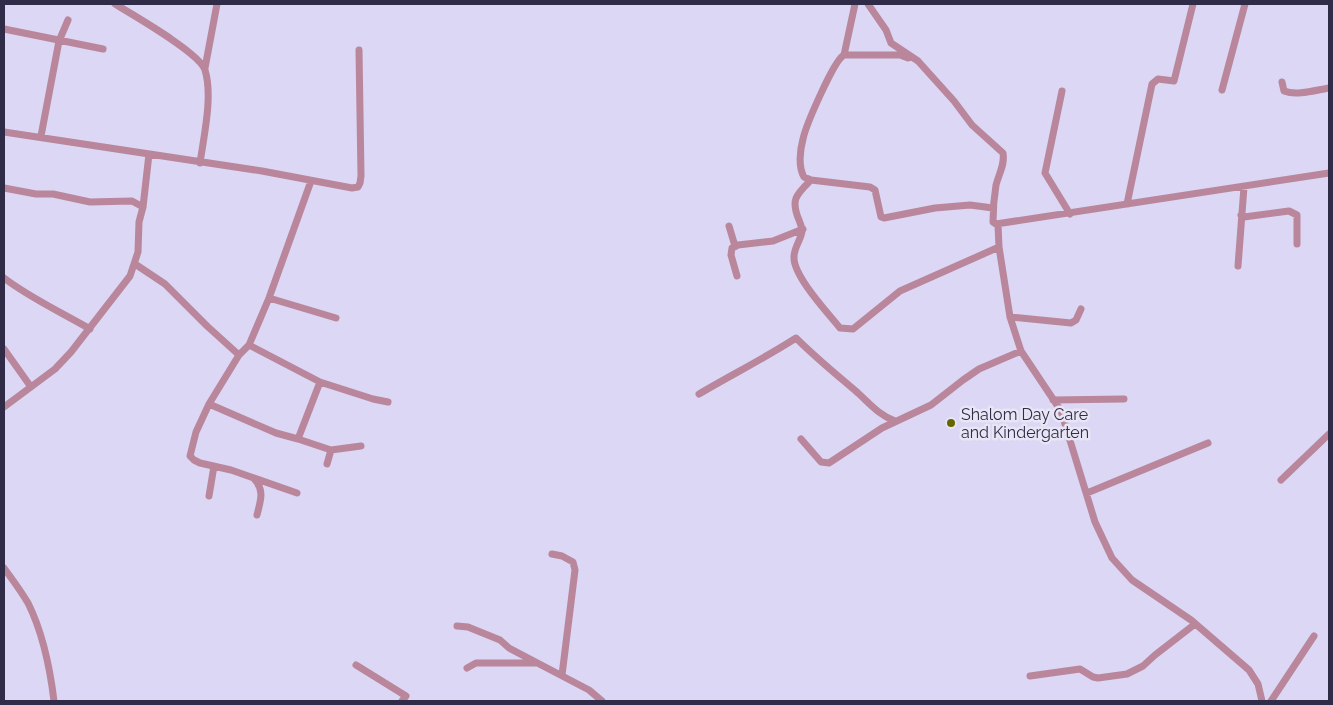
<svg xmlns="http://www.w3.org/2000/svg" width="1333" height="705" font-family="Raleway,sans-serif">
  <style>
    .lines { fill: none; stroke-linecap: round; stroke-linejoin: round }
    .minor { stroke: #b9869c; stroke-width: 7 }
    .poi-dot { fill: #636601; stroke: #e8e6f5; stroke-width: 2 }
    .labels { text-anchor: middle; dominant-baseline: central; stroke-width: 5; stroke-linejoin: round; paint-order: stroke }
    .poi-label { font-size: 16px; fill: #302b47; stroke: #e8e6f5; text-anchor: start }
  </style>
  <rect width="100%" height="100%" fill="#dbd7f4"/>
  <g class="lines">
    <path class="minor" d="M115,4C133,15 200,53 205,70C213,96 204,135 200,163
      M855,4L844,55C834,60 806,125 803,139C800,150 798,167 804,177L811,180L870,187L875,190L881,217L884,218L935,208L970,205L993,208
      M868,4L886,30L891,43L918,61L954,101L972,125L1003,153C1005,165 999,173 996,185C994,197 993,210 993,222L996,224L1329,173
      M4,29L103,49
      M844,55H900L908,58
      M205,68L217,4
      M1282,82L1284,91C1297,96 1316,90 1329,88
      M1222,90L1245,4
      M1062,91L1045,173L1070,214
      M4,132L262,171L352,188L358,187L360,183L361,176L359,50
      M41,136L59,41L68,20
      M811,180C797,194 790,199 799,220C800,223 802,227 802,231C801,240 794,247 794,257C793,276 828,313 840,328L853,329L900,291L999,247
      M4,188L36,194H53L90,202L132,201L143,207
      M1127,204L1152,84L1158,79L1174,81L1193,4
      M1241,215L1244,217L1289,211L1297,215V244
      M998,225L999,247L1010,317L1021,351L1061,411L1095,522L1112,558L1132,580L1191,620L1249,670L1258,684L1262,701
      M729,226L735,246
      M135,264L165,284L207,326L239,355L249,345L320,382L373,399L388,402
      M1238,266L1244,187
      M737,276L731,255L732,248L738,245L773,241L803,229
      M4,278C30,298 61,312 90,329
      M269,298L336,318
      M1010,317L1071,323L1076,320L1081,309
      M249,345L269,298L311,181
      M4,349L31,387
      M239,355L209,404L196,432L190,456L194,460L200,463L231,470L297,493
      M699,394C731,375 765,358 796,338C816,358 837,375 858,393C870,404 879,415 895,421
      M1053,400L1124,399
      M209,404L276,433L298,439L320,382
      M4,407L55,369L71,352L130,276L138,252L139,222L143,207L149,154
      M298,439L331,450L327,464
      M801,439L821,462L829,463L882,428L931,405L963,380L979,369L1021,351
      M331,450L361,446
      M255,480C265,491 260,502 257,515
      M1281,480L1329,434
      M1087,493L1208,443
      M209,496L214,466
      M552,554L562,556L573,562L575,570L562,675
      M4,568C12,579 21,591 28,603C43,633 50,668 54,701
      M457,626L468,627L500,640L509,648L589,690L602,701
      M356,665L406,696L402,701
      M467,668L476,663H536
      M1030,676L1080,669L1093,677L1098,678L1127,674L1143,666L1155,655L1195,624
      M1271,701L1314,636"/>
  </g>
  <circle class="poi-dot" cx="951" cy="423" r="5"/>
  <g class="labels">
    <g class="poi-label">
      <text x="961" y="414">Shalom Day Care<tspan x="961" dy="18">and Kindergarten</tspan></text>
    </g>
  </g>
  <rect width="1333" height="705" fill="none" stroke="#302b47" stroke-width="10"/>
</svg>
